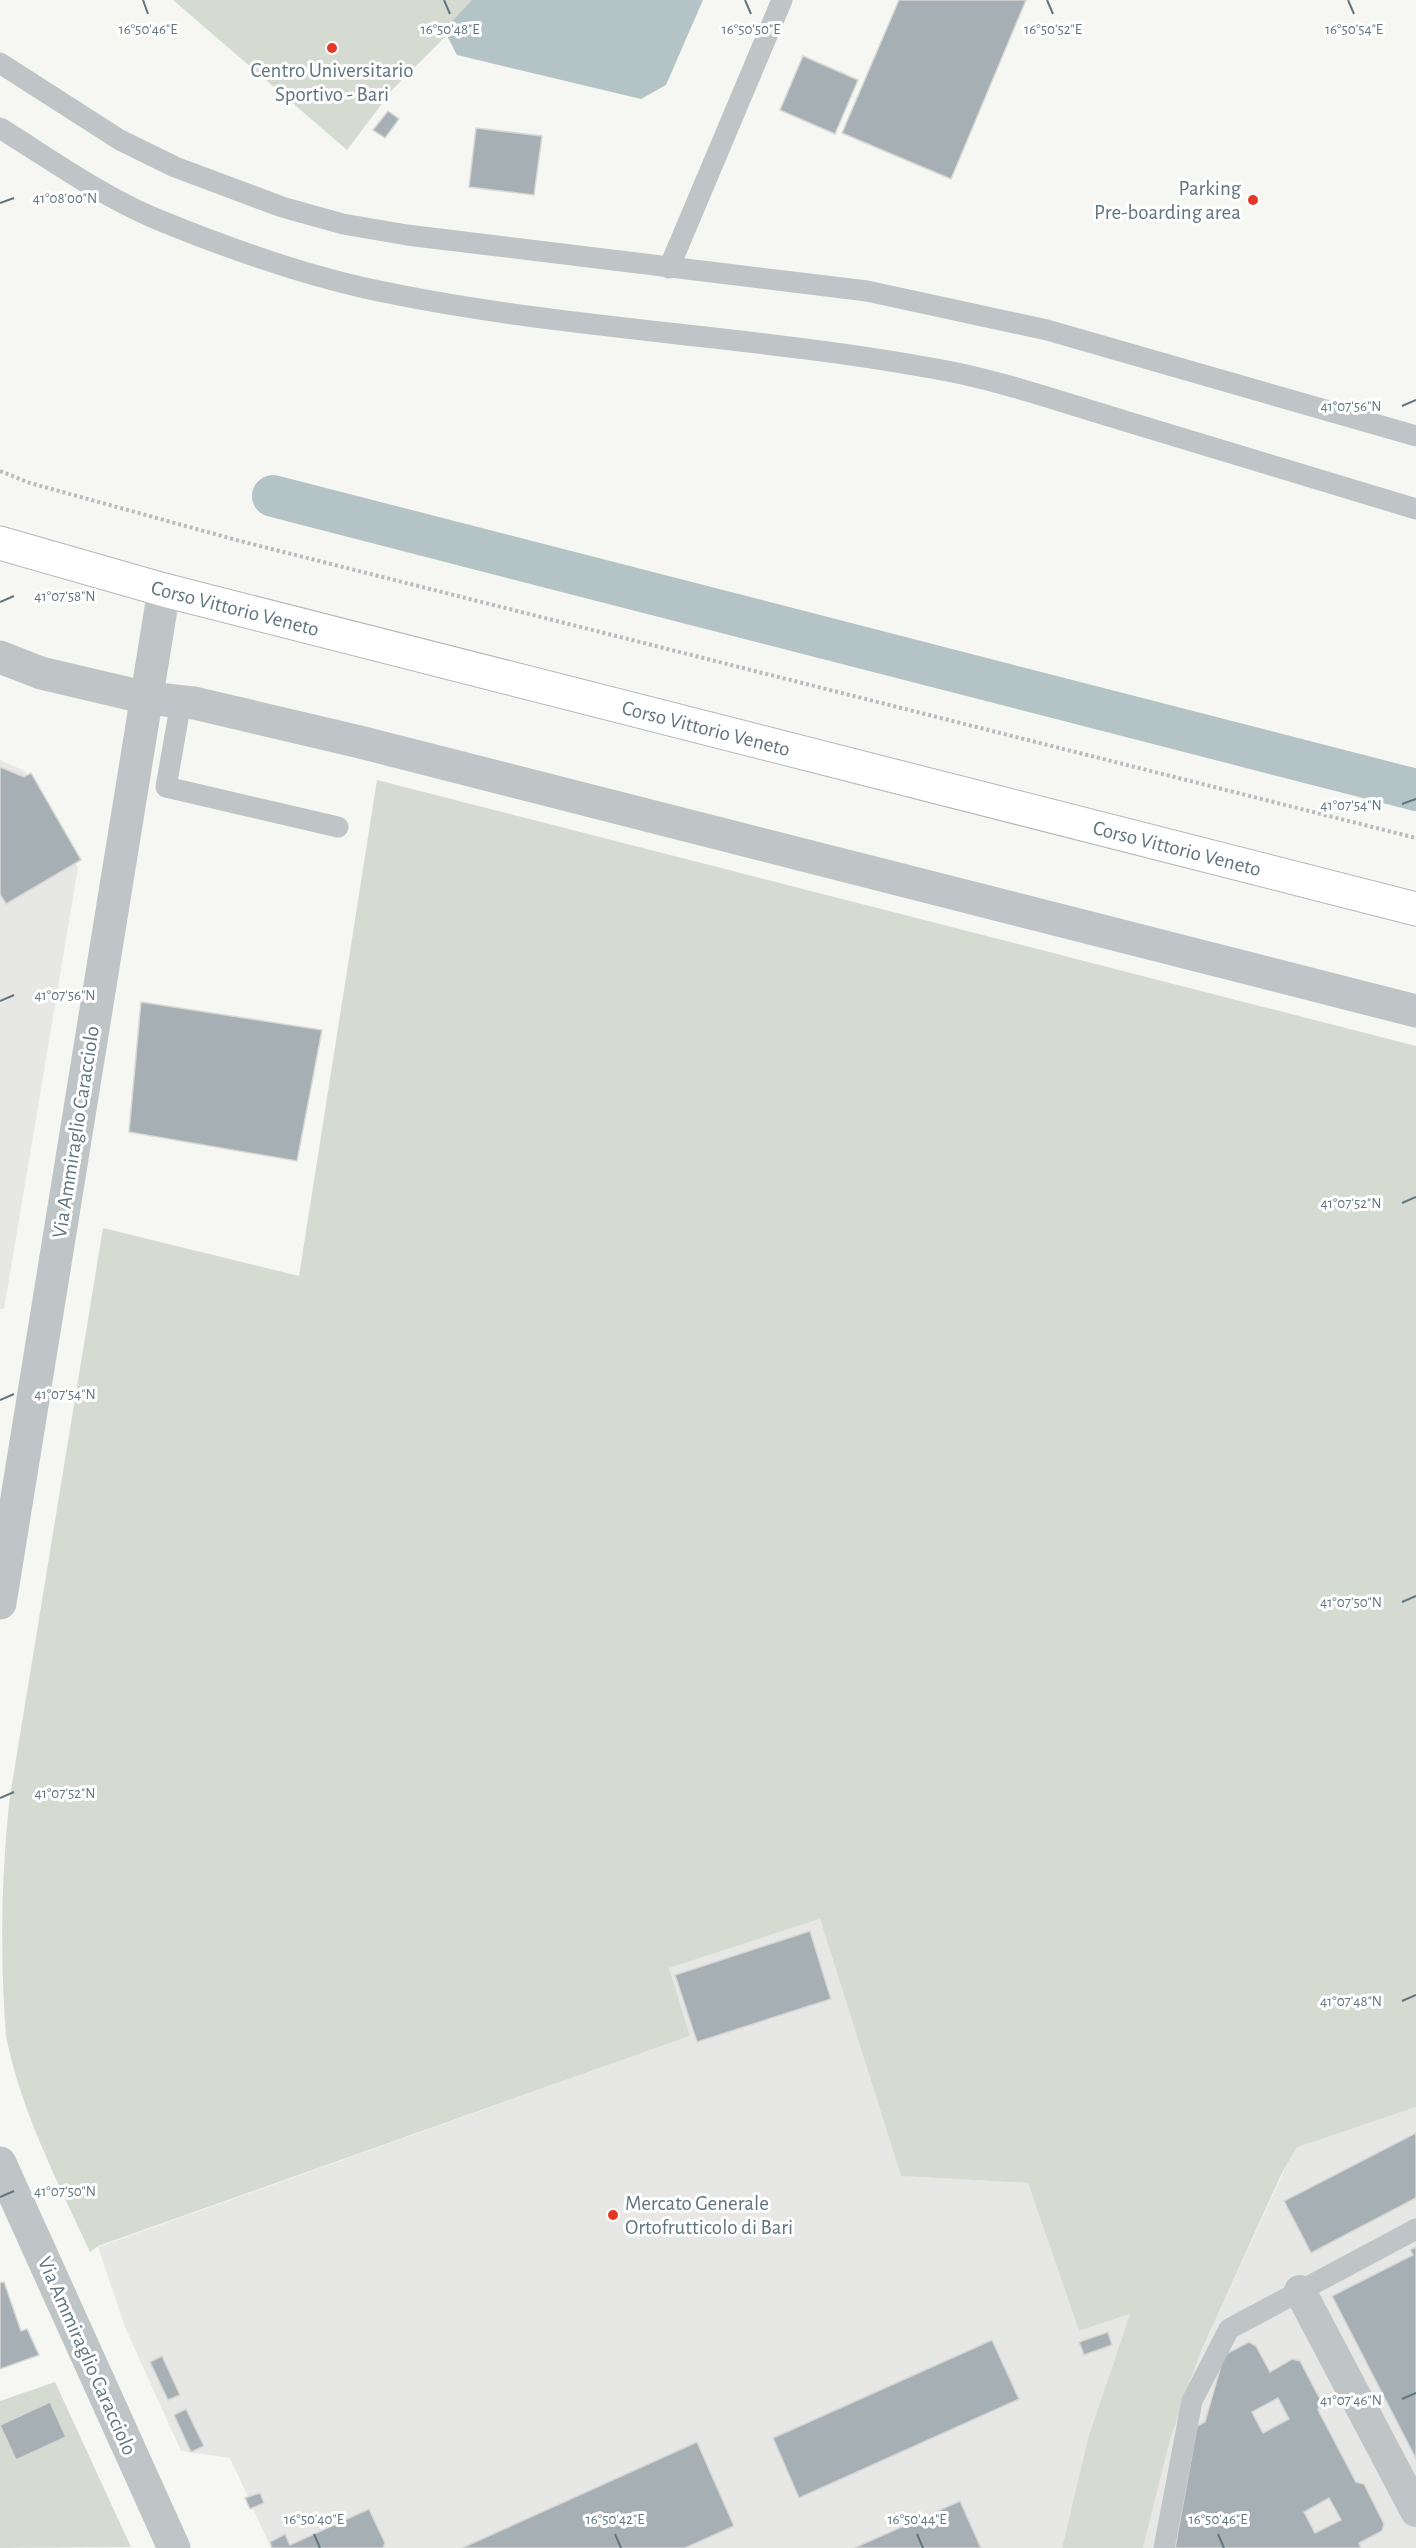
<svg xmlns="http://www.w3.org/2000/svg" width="1416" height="2548" font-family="'Alegreya Sans',sans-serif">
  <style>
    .built { fill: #e7e7e6 }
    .green { fill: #d6dbd2 }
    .water { fill: #b4c4c6 }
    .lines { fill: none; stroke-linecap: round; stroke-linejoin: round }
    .canal { stroke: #b4c4c6; stroke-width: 42 }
    .building { fill: #a6b0b4; stroke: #d7d7d5; stroke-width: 1.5; fill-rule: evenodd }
    .secondary-casing { stroke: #b1b8bb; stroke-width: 35 }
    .path { stroke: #b9bcbe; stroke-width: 4; stroke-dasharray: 3 3; stroke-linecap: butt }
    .service { stroke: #bfc4c7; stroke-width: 21 }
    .pedestrian { stroke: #bfc4c7; stroke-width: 32 }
    .minor { stroke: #bfc4c7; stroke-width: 33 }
    .secondary { stroke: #fff; stroke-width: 33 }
    .ticks { fill: none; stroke: #61757e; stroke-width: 2 }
    .poi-dot { fill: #e43725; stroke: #fff; stroke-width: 2 }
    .labels { text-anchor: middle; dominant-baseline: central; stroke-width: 6; stroke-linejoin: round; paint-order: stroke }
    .poi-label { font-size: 21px; fill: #61757e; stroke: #fff }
    .street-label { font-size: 21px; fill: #61757e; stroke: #fff }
    .ticks-label { font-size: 15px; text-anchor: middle; fill: #61757e; stroke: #fff; stroke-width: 6; stroke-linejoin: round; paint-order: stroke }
  </style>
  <rect width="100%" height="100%" fill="#f6f6f2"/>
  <path class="built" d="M0,760L25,771L78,868L4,1309H0Z
    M820,1919L901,2176L1028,2183L1079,2331L1130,2314L1088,2438L1062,2548H271L230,2458L181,2451L125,2327L98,2247L690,2036L668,1968Z
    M1416,2107V2548H1143L1170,2440L1199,2356L1282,2175L1297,2146Z"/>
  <path class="green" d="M173,0H482L393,89L347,150Z
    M377,780L1416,1046V2107L1297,2147L1281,2175L1199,2356L1170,2440L1143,2548H1062L1088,2438L1130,2314L1079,2331L1028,2183L901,2176L820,1919L669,1968L690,2036L98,2246L90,2252C58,2182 21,2112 6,2036C0,1958 1,1875 10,1796L103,1228L299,1276Z
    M55,2382L131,2547L0,2548V2401Z"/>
  <path class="water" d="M472,0H703L666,85L641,99L457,55L444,30Z"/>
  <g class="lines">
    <path class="canal" d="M273,496L1416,790"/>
  </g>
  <path class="building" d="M899,0H1026L951,179L842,133Z
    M803,56L858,80L835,134L780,110Z
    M388,111L399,119L385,138L373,130Z
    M476,128L542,136L534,195L469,187Z
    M0,767L24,777L31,773L81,860L6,904L0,894Z
    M141,1002L322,1030L297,1161L129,1132Z
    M810,1931L831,1999L697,2042L675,1975Z
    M1416,2133V2198L1311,2253L1284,2201Z
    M1416,2247V2459L1332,2296L1413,2255L1410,2250Z
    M4,2282L21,2331L27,2329L39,2355L0,2369V2283Z
    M1108,2332L1112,2345L1084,2355L1079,2342Z
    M992,2340L1019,2399L799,2498L773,2438Z
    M1249,2342L1256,2346L1270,2372L1292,2359L1300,2361L1321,2401L1318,2410L1356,2482L1364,2484L1384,2524L1382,2531L1359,2543L1361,2548H1175L1197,2426L1205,2422L1224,2355ZM1278,2398L1289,2419L1263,2433L1252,2412ZM1329,2498L1341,2520L1315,2533L1304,2512Z
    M162,2356L180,2395L168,2400L150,2362Z
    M50,2402L66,2437L16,2460L0,2425Z
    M186,2409L204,2446L191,2452L174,2415Z
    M697,2442L734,2526L685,2548H462Z
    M260,2493L264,2503L250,2509L245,2498Z
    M960,2501L981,2548H854Z
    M369,2509L385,2543L383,2548H272L270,2542L285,2534L290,2545Z"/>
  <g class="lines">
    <g class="secondary-casing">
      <g id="secondary">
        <path id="s1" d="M0,543L164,590L1416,909"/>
      </g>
    </g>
    <path class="path" d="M0,471L30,483L240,541L1416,838"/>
    <path class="service" d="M0,63L120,140L175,167L282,207L343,224L407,235L867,291L1047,330L1416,436
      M0,128C50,159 100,195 154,218C222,246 293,272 365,288C552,329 744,334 931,368C997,379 1061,402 1125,421C1222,450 1319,480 1416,509
      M669,268L782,0
      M181,702L166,787L338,827
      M1164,2548L1192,2401L1229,2329L1416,2229"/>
    <path class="pedestrian" d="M1300,2291L1416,2511"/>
    <path class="minor" d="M0,657L41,673L147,698L194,703L360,742L1416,1011
      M0,1603L164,590
      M0,2163L174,2548"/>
    <use href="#secondary" class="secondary"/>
  </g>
  <path class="ticks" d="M143,0L148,14M444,0L450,14M745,0L751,14M1047,0L1053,14M1348,0L1354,14M0,203L14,198M1402,406L1416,400M0,602L14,596M1402,804L1416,799M0,1001L14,995M1402,1203L1416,1197M0,1400L14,1394M1402,1602L1416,1596M0,1798L14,1792M1402,2001L1416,1995M0,2197L14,2191M1402,2399L1416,2393M314,2534L320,2548M615,2534L621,2548M917,2534L923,2548M1218,2534L1224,2548"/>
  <g class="poi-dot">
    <circle cx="332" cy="48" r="6"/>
    <circle cx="1253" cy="200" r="6"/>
    <circle cx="613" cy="2215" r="6"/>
  </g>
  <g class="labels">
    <g class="poi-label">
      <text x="332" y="70">Centro Universitario<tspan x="332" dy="24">Sportivo - Bari</tspan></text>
      <text x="1241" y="188" text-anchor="end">Parking<tspan x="1241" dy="24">Pre-boarding area</tspan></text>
      <text x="625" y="2203" text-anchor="start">Mercato Generale<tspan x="625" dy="24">Ortofrutticolo di Bari</tspan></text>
    </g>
    <g class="street-label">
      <text stroke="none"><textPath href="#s1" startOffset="244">Corso Vittorio Veneto</textPath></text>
      <text stroke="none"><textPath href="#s1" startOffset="730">Corso Vittorio Veneto</textPath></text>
      <text stroke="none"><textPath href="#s1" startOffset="1216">Corso Vittorio Veneto</textPath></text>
      <text transform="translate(76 1132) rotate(-81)">Via Ammiraglio Caracciolo</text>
      <text transform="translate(87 2356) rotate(66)">Via Ammiraglio Caracciolo</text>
    </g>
  </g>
  <g class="ticks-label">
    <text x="148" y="34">16°50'46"E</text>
    <text x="450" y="34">16°50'48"E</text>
    <text x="751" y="34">16°50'50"E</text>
    <text x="1053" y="34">16°50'52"E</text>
    <text x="1354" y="34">16°50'54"E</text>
    <text x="65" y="203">41°08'00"N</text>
    <text x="1351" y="411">41°07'56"N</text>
    <text x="65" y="601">41°07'58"N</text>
    <text x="1351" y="810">41°07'54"N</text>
    <text x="65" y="1000">41°07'56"N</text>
    <text x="1351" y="1208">41°07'52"N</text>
    <text x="65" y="1399">41°07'54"N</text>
    <text x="1351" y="1607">41°07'50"N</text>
    <text x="65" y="1798">41°07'52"N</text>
    <text x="1351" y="2006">41°07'48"N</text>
    <text x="65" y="2196">41°07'50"N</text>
    <text x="1351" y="2405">41°07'46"N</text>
    <text x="314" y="2524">16°50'40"E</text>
    <text x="615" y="2524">16°50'42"E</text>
    <text x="917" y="2524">16°50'44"E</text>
    <text x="1218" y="2524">16°50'46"E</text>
  </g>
</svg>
